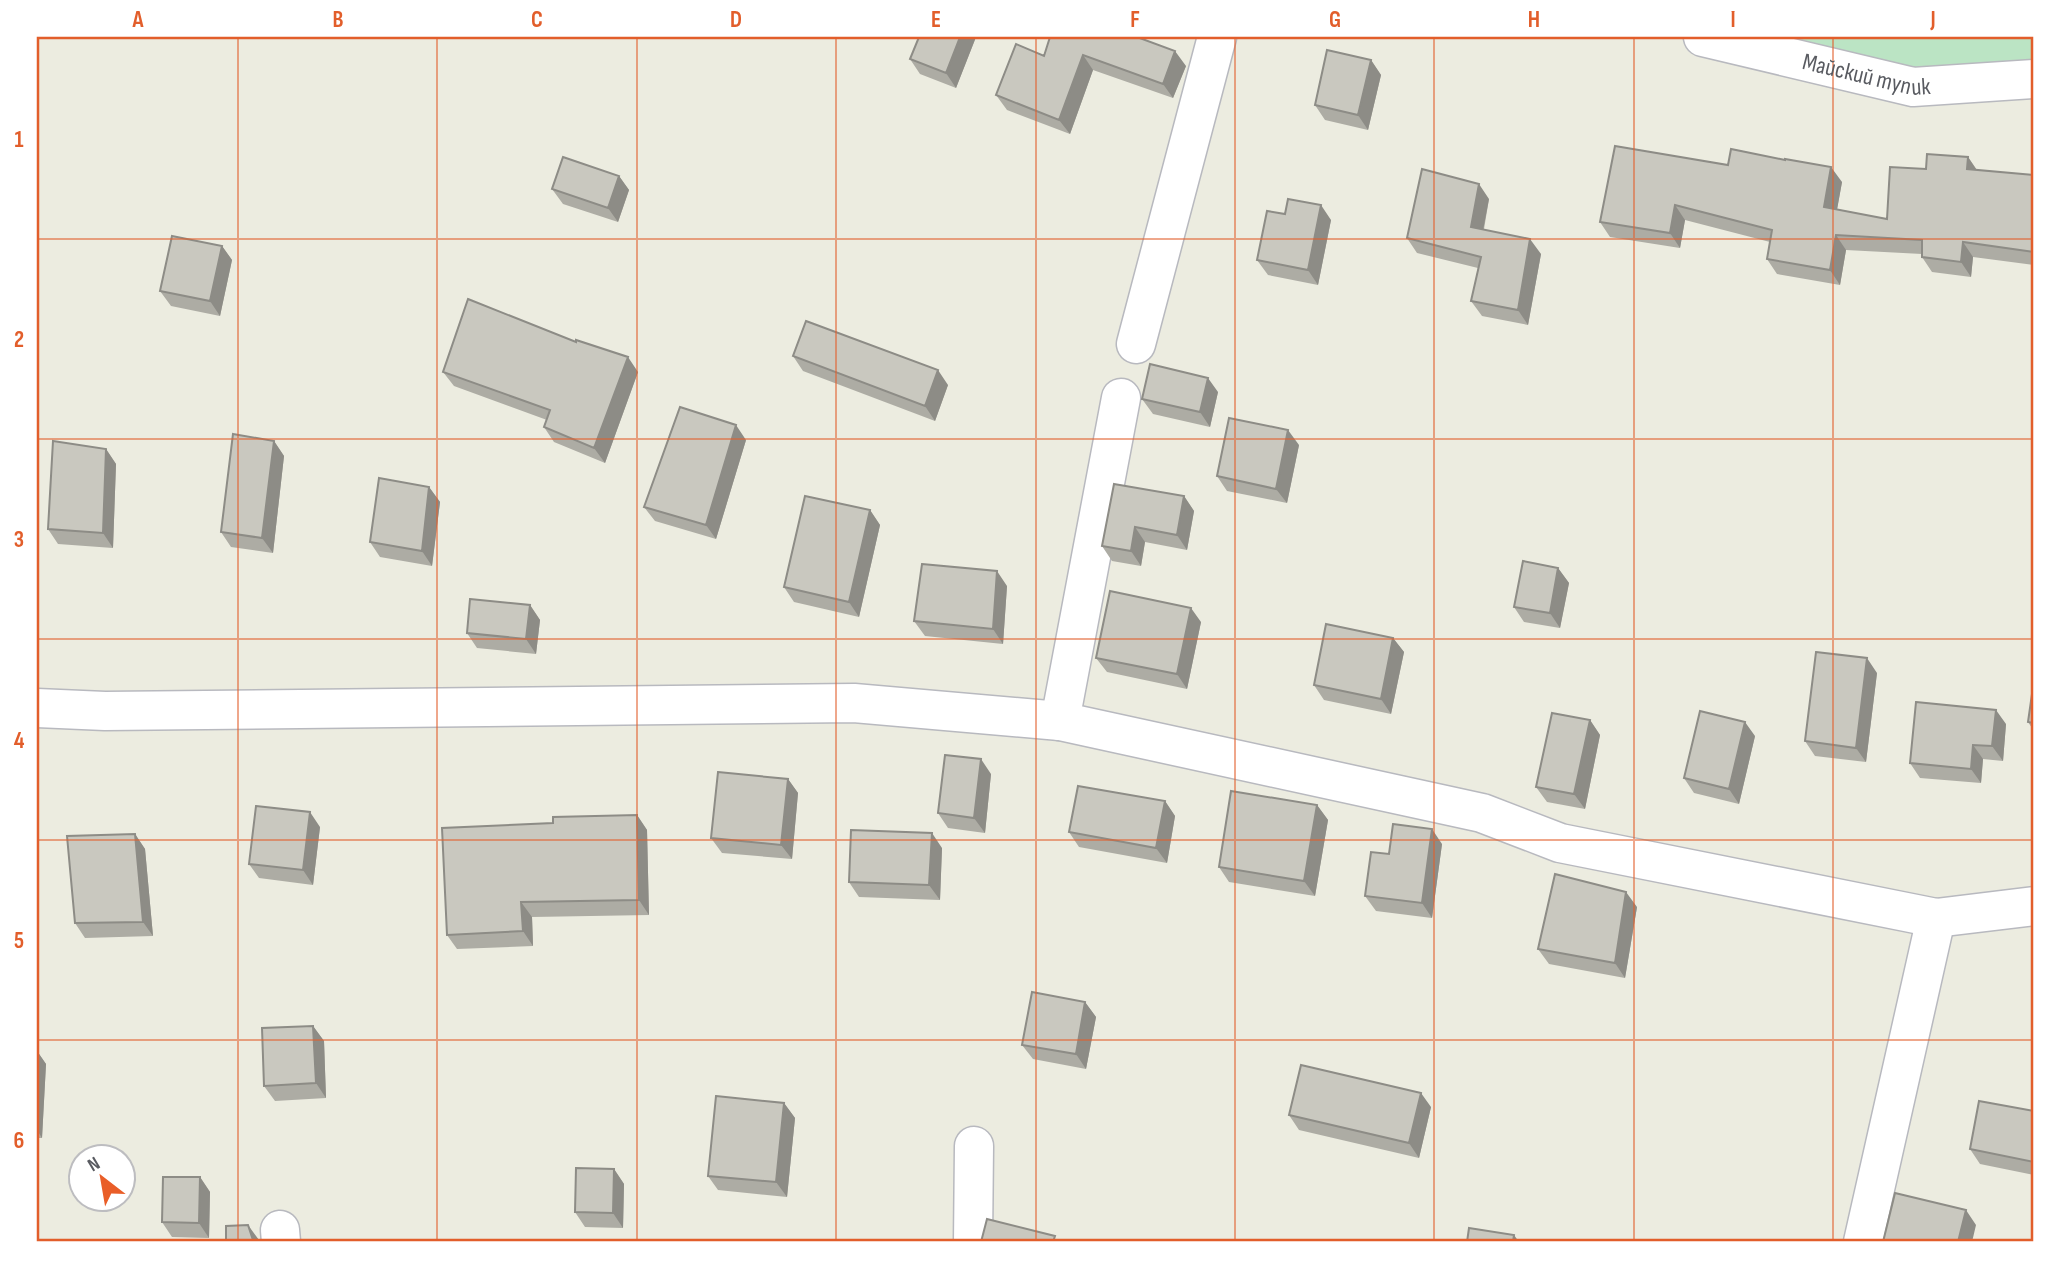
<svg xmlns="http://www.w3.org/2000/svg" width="2071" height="1279" font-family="'Sofia Sans Condensed',sans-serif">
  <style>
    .green { fill: #bbe4c4 }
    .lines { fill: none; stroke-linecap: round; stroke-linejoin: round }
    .minor-casing { stroke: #b8b9bf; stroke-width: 41 }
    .minor { stroke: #fff; stroke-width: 38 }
    .wall { fill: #adaca4 }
    .shaded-wall { fill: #8d8c86 }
    .building { fill: #c9c8bf; stroke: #8d8c86; stroke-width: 2 }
    .grid { fill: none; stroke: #e25e2b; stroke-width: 2; stroke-opacity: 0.55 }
    .labels { text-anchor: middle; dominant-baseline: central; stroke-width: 5; stroke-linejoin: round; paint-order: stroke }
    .street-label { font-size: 24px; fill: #595b61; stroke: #fff }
    .neatline { fill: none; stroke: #e25e2b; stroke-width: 2.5 }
    .grid-label { font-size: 23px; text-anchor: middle; font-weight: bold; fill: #e25e2b }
  </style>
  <rect width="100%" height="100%" fill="#ecece0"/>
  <path class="green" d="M1766,37H2033L2034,63L1912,76Z"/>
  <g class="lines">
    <g class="minor-casing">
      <g id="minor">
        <path id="s1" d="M1703,37L1913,87L2034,79"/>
        <path d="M1136,344L1217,37"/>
        <path d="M37,708L105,711L854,703L1060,721L1482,813L1560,843L1936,918L2034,906"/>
        <path d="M1060,721L1121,398"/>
        <path d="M280,1230L281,1242"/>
        <path d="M973,1242L974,1146"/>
        <path d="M1863,1242L1936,918"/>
      </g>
    </g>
    <use href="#minor" class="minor"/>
  </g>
  <path class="wall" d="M976,37L956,88L920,74L910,59Z
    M1050,37L1186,66L1173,98L1093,70L1070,134L1007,110L996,95L1044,56Z
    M1371,60L1381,75L1368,130L1325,120L1315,105Z
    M1968,157L1977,170L2034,175V265L1973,257L1971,277L1932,272L1922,257V254L1846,250L1840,285L1777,274L1767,259L1770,242L1685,220L1680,248L1610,237L1600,222L1728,165L1785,160L1842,182L1837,209L1887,219L1926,169Z
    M619,176L629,190L618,222L563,204L552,189Z
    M1489,199L1484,229L1541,254L1528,325L1482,316L1471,301L1478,268L1417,253L1407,238Z
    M1285,214L1331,220L1318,285L1268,275L1257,260Z
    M222,246L232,260L220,316L171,306L160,291Z
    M793,356L948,385L935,421L803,371Z
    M443,372H638L605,463L554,442L544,427L547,420L454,386Z
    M1218,392L1210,427L1153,414L1142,399Z
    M746,440L716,539L655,521L644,507Z
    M274,441L284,456L273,553L231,547L221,532Z
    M1299,445L1287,503L1227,491L1217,476Z
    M106,449L116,464L113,548L58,544L48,529Z
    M429,487L440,502L432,566L380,557L370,542Z
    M1184,496L1194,511L1187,550L1145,542L1141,566L1112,561L1102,546Z
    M870,510L880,525L859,617L794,602L784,587Z
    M1558,568L1569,583L1560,628L1524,622L1514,607Z
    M1007,586L1003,644L925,636L914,621Z
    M530,605L540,620L536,654L477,648L467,633Z
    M1201,622L1187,689L1107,672L1096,658Z
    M1393,638L1404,652L1391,714L1324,700L1314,685Z
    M1877,673L1866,762L1815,756L1805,741Z
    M2034,680V731L2028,722Z
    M1590,720L1600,735L1585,809L1547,802L1536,787Z
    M2006,724L2003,761L1983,759L1981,783L1920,778L1910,763Z
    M1755,736L1739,804L1694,793L1684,778Z
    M991,774L985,833L948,828L938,813Z
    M788,779L798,793L792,859L722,853L711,838Z
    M1165,801L1175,816L1167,863L1079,847L1069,832Z
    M1317,805L1328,820L1315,896L1229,882L1219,867Z
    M637,815L647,830L649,915L532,917L533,946L457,949L447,935L553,823Z
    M320,827L313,885L259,878L249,864Z
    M135,834L145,849L153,936L85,938L75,923Z
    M1442,844L1432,918L1376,911L1365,896L1389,854Z
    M942,848L940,900L859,897L849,882Z
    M1637,907L1625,978L1549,964L1538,949Z
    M1085,1002L1096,1017L1086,1069L1033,1059L1022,1045Z
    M313,1026L324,1041L326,1098L275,1101L264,1086Z
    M37,1051L46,1064L42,1138H37Z
    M784,1103L795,1118L787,1197L718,1190L708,1176Z
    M1431,1107L1419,1158L1299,1130L1289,1115Z
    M2034,1111V1175L1980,1164L1970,1149Z
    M614,1169L624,1184L623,1228L585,1227L575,1212Z
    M200,1177L210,1192L209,1238L172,1237L162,1222Z"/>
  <path class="shaded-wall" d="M960,37H976L956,88L946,73Z
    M1175,51L1186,66L1173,98L1163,84Z
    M1083,55L1093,70L1070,134L1059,120Z
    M1371,60L1381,75L1368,130L1358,115Z
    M1968,157L1978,172L1967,169Z
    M1831,167L1842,182L1835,221L1824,207Z
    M619,176L629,190L618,222L608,208Z
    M1479,184L1489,199L1481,241L1471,227Z
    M1321,205L1331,220L1318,285L1308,270Z
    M1675,205L1685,220L1680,248L1670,233Z
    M1836,235L1846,250L1840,285L1830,270Z
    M1530,239L1541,254L1528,325L1518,310Z
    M1963,242L1973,257L1971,277L1961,262Z
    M222,246L232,260L220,316L210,301Z
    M628,357L638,372L605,463L594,448Z
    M938,370L948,385L935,421L925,406Z
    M1208,378L1218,392L1210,427L1200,412Z
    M736,425L746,440L716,539L706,525Z
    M1288,430L1299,445L1287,503L1276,489Z
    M274,441L284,456L273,553L262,538Z
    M106,449L116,464L113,548L103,533Z
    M429,487L440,502L432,566L422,551Z
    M1184,496L1194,511L1187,550L1177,535Z
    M870,510L880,525L859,617L849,602Z
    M1135,527L1145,542L1141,566L1131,551Z
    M1558,568L1569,583L1560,628L1550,613Z
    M997,571L1007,586L1003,644L993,629Z
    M530,605L540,620L536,654L526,639Z
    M1191,608L1201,622L1187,689L1177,674Z
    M1393,638L1404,652L1391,714L1381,699Z
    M1867,658L1877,673L1866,762L1856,748Z
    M1996,710L2006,724L2003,761L1992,746Z
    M1590,720L1600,735L1585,809L1574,794Z
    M1745,722L1755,736L1739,804L1729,789Z
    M1973,745L1983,759L1981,783L1971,769Z
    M981,759L991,774L985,833L974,818Z
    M788,779L798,793L792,859L781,845Z
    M1165,801L1175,816L1167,863L1156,848Z
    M1317,805L1328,820L1315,896L1304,881Z
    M310,812L320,827L313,885L303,870Z
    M637,815L647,830L649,915L639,900Z
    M1432,829L1442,844L1432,918L1422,903Z
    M932,833L942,848L940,900L929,885Z
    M135,834L145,849L153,936L143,922Z
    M1626,892L1637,907L1625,978L1615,963Z
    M521,902L532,917L533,946L523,931Z
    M1085,1002L1096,1017L1086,1069L1076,1054Z
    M313,1026L324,1041L326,1098L316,1083Z
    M37,1051L46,1064L42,1138L37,1130Z
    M1421,1093L1431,1107L1419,1158L1409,1143Z
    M784,1103L795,1118L787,1197L776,1182Z
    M614,1169L624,1184L623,1228L613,1213Z
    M200,1177L210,1192L209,1238L199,1223Z
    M1966,1210L1976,1225L1972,1242H1958Z
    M248,1225L259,1240L260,1242H255L253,1240Z
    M1514,1235L1519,1242H1513Z"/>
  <path class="building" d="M919,37H960L946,73L910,59Z
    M1050,37H1137L1175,51L1163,84L1083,55L1059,120L996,95L1016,44L1044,56Z
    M1327,50L1371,60L1358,115L1315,105Z
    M1615,146L1728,165L1731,149L1785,160V159L1831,167L1824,207L1887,219L1890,167L1926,169L1927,154L1968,157L1967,169L2034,175V252L1963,242L1961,262L1922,257V240L1836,235L1830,270L1767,259L1772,230L1675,205L1670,233L1600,222Z
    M563,157L619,176L608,208L552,189Z
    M1422,169L1479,184L1471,227L1530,239L1518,310L1471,301L1481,257L1407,238Z
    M1288,199L1321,205L1308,270L1257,260L1267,211L1285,214Z
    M172,236L222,246L210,301L160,291Z
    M468,299L576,342V340L628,357L594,448L544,427L550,410L443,372Z
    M806,321L938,370L925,406L793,356Z
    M1150,364L1208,378L1200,412L1142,399Z
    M680,407L736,425L706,525L644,507Z
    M1229,418L1288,430L1276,489L1217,476Z
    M233,434L274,441L262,538L221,532Z
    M53,441L106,449L103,533L48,529Z
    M379,478L429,487L422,551L370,542Z
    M1114,484L1184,496L1177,535L1135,527L1131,551L1102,546Z
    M805,496L870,510L849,602L784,587Z
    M1523,561L1558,568L1550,613L1514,607Z
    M922,564L997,571L993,629L914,621Z
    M1110,591L1191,608L1177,674L1096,658Z
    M470,599L530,605L526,639L467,633Z
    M1326,624L1393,638L1381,699L1314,685Z
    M1816,652L1867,658L1856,748L1805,741Z
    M2034,680V723L2028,722Z
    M1916,702L1996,710L1992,746L1973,745L1971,769L1910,763Z
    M1700,711L1745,722L1729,789L1684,778Z
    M1552,713L1590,720L1574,794L1536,787Z
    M945,755L981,759L974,818L938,813Z
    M718,772L788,779L781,845L711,838Z
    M1078,786L1165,801L1156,848L1069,832Z
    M1231,791L1317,805L1304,881L1219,867Z
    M256,806L310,812L303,870L249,864Z
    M637,815L639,900L521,902L523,931L447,935L442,828L553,823V817Z
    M1393,824L1432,829L1422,903L1365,896L1371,852L1389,854Z
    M851,830L932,833L929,885L849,882Z
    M135,834L143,922L75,923L67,836Z
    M1555,874L1626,892L1615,963L1538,949Z
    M1032,992L1085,1002L1076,1054L1022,1045Z
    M313,1026L316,1083L264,1086L262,1028Z
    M1301,1065L1421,1093L1409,1143L1289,1115Z
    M716,1096L784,1103L776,1182L708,1176Z
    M1979,1101L2034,1111V1162L1970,1149Z
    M576,1168L614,1169L613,1213L575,1212Z
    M163,1177H200L199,1223L162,1222Z
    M1895,1193L1966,1210L1958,1242H1883Z
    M987,1219L1055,1236L1053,1242H981Z
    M248,1225L253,1240L256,1242H226V1226Z
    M1469,1228L1514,1235L1513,1242H1467Z"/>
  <path class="grid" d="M238,37V1242M437,37V1242M637,37V1242M836,37V1242M1036,37V1242M1235,37V1242M1434,37V1242M1634,37V1242M1833,37V1242M37,239H2034M37,439H2034M37,639H2034M37,840H2034M37,1040H2034"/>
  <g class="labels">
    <g class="street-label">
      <text stroke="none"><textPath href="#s1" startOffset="168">Майский тупик</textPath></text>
    </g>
  </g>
  <rect width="2071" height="1279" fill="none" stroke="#ffffff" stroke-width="77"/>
  <g transform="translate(102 1178) rotate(329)"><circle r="33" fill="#ffffff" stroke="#bdbdc0" stroke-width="2"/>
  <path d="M0-5L12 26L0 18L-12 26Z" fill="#e95e28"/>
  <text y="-10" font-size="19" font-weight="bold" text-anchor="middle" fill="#595b61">N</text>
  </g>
  <rect x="38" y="38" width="1994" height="1202" class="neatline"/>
  <g class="grid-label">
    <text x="138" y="27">A</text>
    <text x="338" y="27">B</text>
    <text x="537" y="27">C</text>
    <text x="736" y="27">D</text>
    <text x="936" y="27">E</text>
    <text x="1135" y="27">F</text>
    <text x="1335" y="27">G</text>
    <text x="1534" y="27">H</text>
    <text x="1733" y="27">I</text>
    <text x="1933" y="27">J</text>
    <text x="19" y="147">1</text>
    <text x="19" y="347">2</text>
    <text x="19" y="547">3</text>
    <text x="19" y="748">4</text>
    <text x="19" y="948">5</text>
    <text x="19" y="1148">6</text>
  </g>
</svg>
